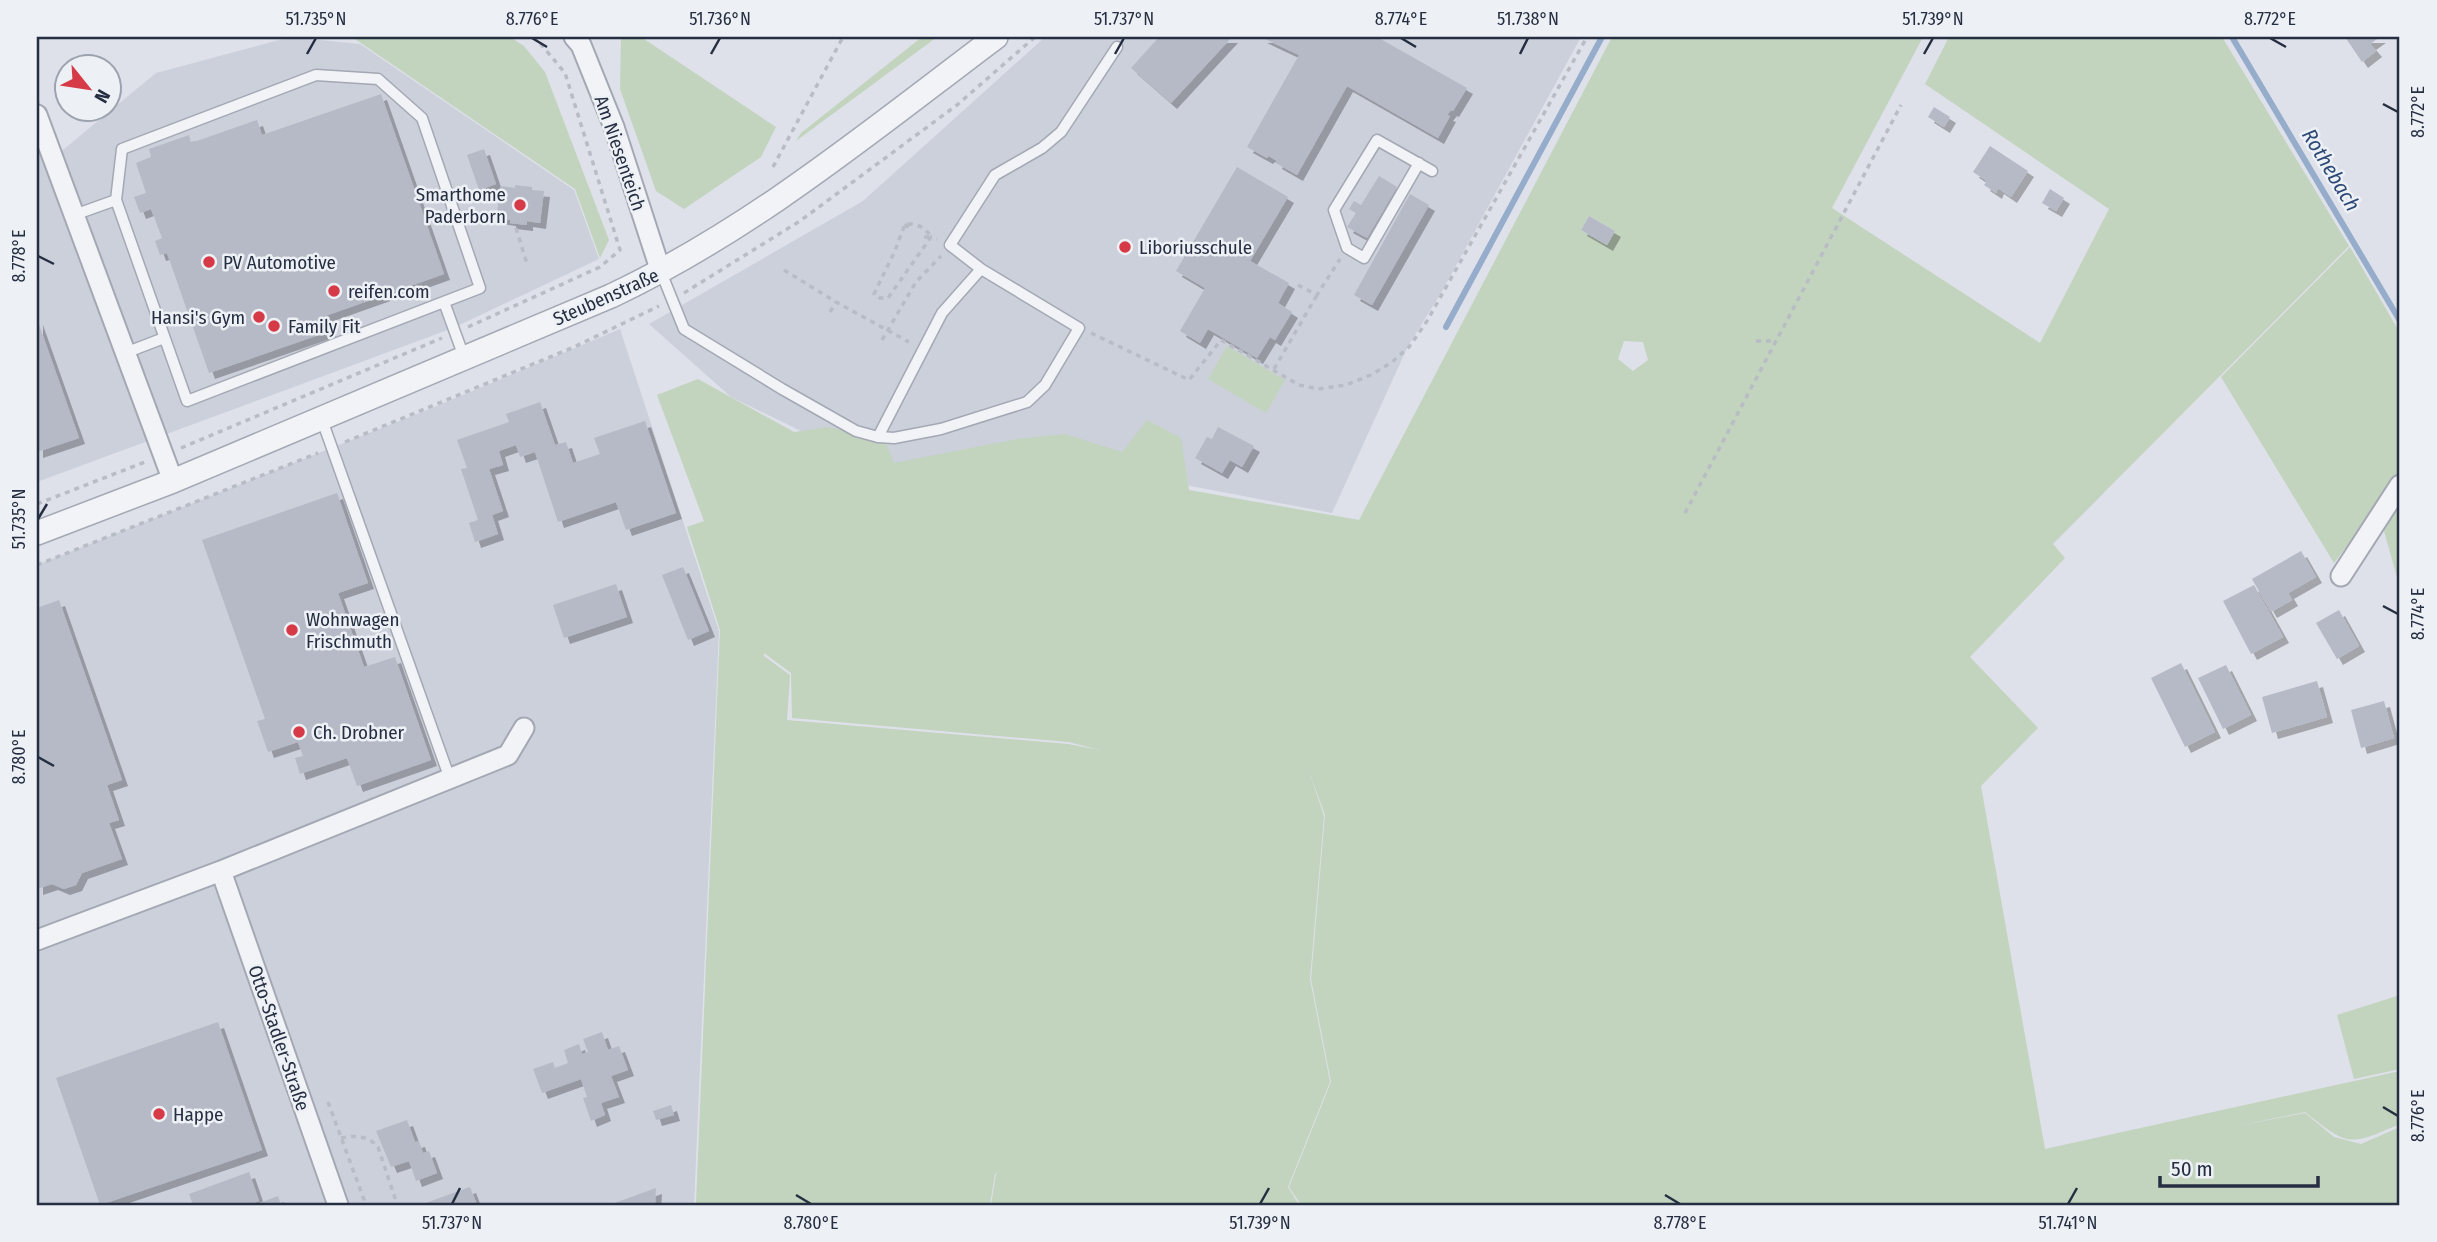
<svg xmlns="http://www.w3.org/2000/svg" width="2437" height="1242" font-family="'Fira Sans Condensed',sans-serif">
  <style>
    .built { fill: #ccd0db }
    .green { fill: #c2d3be; fill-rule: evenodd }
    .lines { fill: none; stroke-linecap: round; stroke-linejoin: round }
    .stream { stroke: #96accb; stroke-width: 6 }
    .building { fill: #b5bac6; filter: url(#shadow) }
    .service-casing { stroke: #a3a8b3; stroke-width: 13 }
    .minor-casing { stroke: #a3a8b3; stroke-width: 23 }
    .tertiary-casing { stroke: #a3a8b3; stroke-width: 26 }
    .path { stroke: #b8bcc4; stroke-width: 3.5; stroke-dasharray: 5 5; stroke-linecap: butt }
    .service { stroke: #f1f3f7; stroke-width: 10 }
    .minor { stroke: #f1f3f7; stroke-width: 19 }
    .tertiary { stroke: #f1f3f7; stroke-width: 23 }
    .ticks { fill: none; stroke: #262e41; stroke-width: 2.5 }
    .poi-dot { fill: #d73a47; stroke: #edf1f6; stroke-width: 2.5 }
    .labels { text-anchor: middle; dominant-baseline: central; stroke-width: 5; stroke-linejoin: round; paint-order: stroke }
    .street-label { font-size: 19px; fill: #262e41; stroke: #edf1f6 }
    .poi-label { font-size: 19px; fill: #262e41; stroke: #edf1f6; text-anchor: start }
    .water-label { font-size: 21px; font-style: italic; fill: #2d4977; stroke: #edf1f6 }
    .neatline { fill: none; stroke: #262e41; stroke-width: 2.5 }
    .ticks-label { font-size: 18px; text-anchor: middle; fill: #262e41 }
  </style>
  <defs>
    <filter id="shadow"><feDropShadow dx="6" dy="6" stdDeviation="0" flood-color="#0004"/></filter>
  </defs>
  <rect width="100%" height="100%" fill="#dee1e9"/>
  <path class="built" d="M290,37L360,44L574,190L599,259L453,328L37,482V94L58,154L156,73Z
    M1045,37H1581L1441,293L1408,346L1332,513L1038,457L911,469L842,451L731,397L649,324L863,201Z
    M620,329L719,631L694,1205H37V565L427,410Z"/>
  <path class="green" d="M352,37H510L524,46L545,72L609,240L600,258L575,189Z
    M621,37H641L776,127L761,157L684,209L656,191L620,89Z
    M922,37H937L796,141L801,133Z
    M1612,37H1923L1832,208L2040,343L2109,209L1925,84L1949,37H2222L2349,246L2053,544L2065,558L1970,657L2038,728L1981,786L2045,1149L2400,1071V1124C2349,1146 2349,1147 2305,1112L2237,1126L2305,1113L2334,1137L2361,1144L2400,1127V1205H1301L1289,1187L1331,1082L1311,979L1325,815L1308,768L1324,816L1310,979L1330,1082L1288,1187L1299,1205H991L996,1174L1001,1170L995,1174L990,1205H716V1203H696L720,630L687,527L704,521L657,395L698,379L794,432L829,427L885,441L894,463L1017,439L1065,434L1122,452L1147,420L1181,438L1189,490L1359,520ZM1589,216L1615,231L1607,245L1581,230ZM1624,341L1643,342L1648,360L1633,371L1618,359ZM764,653L791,673L792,718L1068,742L1100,750L1068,744L787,720L790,675L764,656Z
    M2350,247L2400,333V588L2384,531L2394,513L2379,503L2334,563L2221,377Z
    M1227,346L1285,380L1266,413L1208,379Z
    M2400,995V1069L2354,1079L2337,1015Z"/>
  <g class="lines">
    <path class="stream" d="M2232,37L2400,321
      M1446,327L1602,37"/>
  </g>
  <path class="building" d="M1159,37H1232L1171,103L1131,68Z
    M1261,37H1377L1467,88L1453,111L1451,110L1447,115L1450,116L1438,138L1347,86L1297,175L1276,163L1277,161L1269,156L1267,158L1247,147L1299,55Z
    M2345,37H2380L2370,44L2376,51L2362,62Z
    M381,94L444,274L325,316L330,331L209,373L167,253L160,255L155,241L162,238L151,209L140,213L134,197L146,193L136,163L151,157L149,149L189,135L191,143L257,120L262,135Z
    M1934,107L1950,117L1944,127L1928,117Z
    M1990,146L2028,171L2011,197L1998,188L1996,193L1984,185L1987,181L1973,172Z
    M484,149L496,184L479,190L467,155Z
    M1237,167L1288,197L1250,261L1289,283L1278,303L1292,312L1275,340L1270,337L1257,358L1208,329L1200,343L1180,331L1205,288L1176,271Z
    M1379,176L1397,187L1367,238L1347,227L1356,213L1349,209L1354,201L1361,205Z
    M515,185L532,187V190L544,191L540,223L527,221V225L510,223V220L496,218L501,186L515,188Z
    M2050,189L2064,198L2056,211L2042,203Z
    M1410,194L1429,205L1372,305L1354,295Z
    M1589,216L1615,231L1607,245L1581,230Z
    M37,319L79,438L37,452Z
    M540,402L555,445L566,442L573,463L600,454L594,438L645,421L676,513L626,530L616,502L558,522L535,452L520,457L516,445L499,451L503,465L489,469L503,511L492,515L498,534L475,542L469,523L478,520L461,469L467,468L457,440L509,422L506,414Z
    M1218,427L1254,446L1242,467L1230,460L1222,473L1195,458L1207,437L1212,439Z
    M337,493L368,583L338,593L364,667L395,657L431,760L357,786L347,758L300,774L295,758L303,756L298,742L268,752L257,721L265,719L202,540Z
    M2301,551L2316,577L2288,593L2292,600L2271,612L2252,579Z
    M683,567L709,631L688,640L662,575Z
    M616,584L627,617L564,638L553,605Z
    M2254,585L2283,637L2251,654L2223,601Z
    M59,600L122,780L107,785L119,820L109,823L122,859L82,873L76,885L64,889L52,884L37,889V608Z
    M2339,610L2359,646L2337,659L2316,623Z
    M2181,663L2215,732L2185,747L2151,678Z
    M2226,665L2251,715L2223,729L2198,678Z
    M2317,681L2327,717L2272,733L2262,697Z
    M2384,701L2394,738L2361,748L2351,710Z
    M218,1022L262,1150L100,1205L56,1078Z
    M602,1032L608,1050L619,1046L628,1070L611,1076L619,1097L601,1103L605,1115L591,1121L583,1098L587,1097L581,1079L542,1093L533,1069L553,1062L555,1068L568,1063L564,1050L579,1044L582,1054L588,1052L583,1039Z
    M671,1105L674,1115L656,1120L653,1111Z
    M407,1120L415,1142L419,1141L423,1153L429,1151L437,1173L416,1181L409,1161L391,1167L376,1131Z
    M249,1172L259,1201L248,1205H193L189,1194Z
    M470,1187L477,1205H420Z
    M656,1188L655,1205H609Z
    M278,1196L281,1205H254Z"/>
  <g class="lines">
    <g class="service-casing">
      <path id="service" d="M1419,163L1364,258L1347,248L1334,210L1377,140L1432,171
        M74,215L116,200L187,401L480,288L422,118L378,79L316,75L122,149L116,200
        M981,269L950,245L995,175L1042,148L1061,132L1117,47
        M661,272L684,329L782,389L856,431L878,437L894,438L941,429L1027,402L1045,385L1079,328L981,269L942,313L878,437
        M444,302L464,357
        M125,353L164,338
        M322,420L450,779"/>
    </g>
    <g class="minor-casing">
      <path id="minor" d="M574,37L581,45L614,127L661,272
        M37,115L173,481
        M2341,576L2400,485
        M221,871L338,1205
        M37,940L221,871L508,755L524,728"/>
    </g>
    <g class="tertiary-casing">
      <path id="tertiary" d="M37,533L173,481L611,296C753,229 872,130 996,37"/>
    </g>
    <path class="path" d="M773,167L843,37
      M905,224L911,230
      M516,228L527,264
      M924,237H931C925,227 916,223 905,224L894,253L874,294L880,298H888L931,237L937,239
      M784,270L836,302L909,342
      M1298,285L1317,295L1340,259
      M684,293L800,221L957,105L1035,37
      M830,312L836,302
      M468,327L600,267L620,250L565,73L535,37
      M1091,333L1189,380L1221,340L1299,385L1318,389L1346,385L1371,375L1392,362L1409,347L1427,321L1587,37
      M882,340L916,282L941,256
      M1756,341H1776
      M1274,369L1317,295
      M345,442L574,347L659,306
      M181,448L442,338
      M37,504L145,462
      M1685,513L1901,105
      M37,565L318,453
      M328,1102L366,1205
      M341,1138C355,1135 369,1136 378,1147L396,1201"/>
    <use href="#service" class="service"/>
    <use href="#minor" class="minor"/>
    <use href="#tertiary" class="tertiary"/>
  </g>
  <path class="ticks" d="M532,38L547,47M1401,38L1416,47M2270,38L2286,47M307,54L316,38M711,54L720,38M1115,54L1124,38M1520,54L1528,38M1924,54L1933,38M2383,104L2398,112M38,256L54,264M38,519L47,504M2383,606L2398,614M38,757L54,766M2383,1107L2398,1116M796,1195L811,1204M1665,1195L1680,1204M452,1204L460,1188M1260,1204L1269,1188M2068,1204L2077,1188"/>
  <g class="poi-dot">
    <circle cx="520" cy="205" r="7"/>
    <circle cx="1125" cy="247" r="7"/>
    <circle cx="209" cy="262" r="7"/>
    <circle cx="334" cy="291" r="7"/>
    <circle cx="259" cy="317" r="7"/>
    <circle cx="274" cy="326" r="7"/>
    <circle cx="292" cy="630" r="7"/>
    <circle cx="299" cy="732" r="7"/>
    <circle cx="159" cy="1114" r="7"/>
  </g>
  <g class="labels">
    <g class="street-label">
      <text transform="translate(620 153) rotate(71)">Am Niesenteich</text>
      <text transform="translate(606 297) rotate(-24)">Steubenstraße</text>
      <text transform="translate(279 1038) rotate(71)">Otto-Stadler-Straße</text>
    </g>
    <g class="poi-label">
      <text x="506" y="194" text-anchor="end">Smarthome<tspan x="506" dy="22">Paderborn</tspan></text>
      <text x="1139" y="247">Liboriusschule</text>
      <text x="223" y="262">PV Automotive</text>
      <text x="348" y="291">reifen.com</text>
      <text x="245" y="317" text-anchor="end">Hansi's Gym</text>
      <text x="288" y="326">Family Fit</text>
      <text x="306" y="619">Wohnwagen<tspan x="306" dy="22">Frischmuth</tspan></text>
      <text x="313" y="732">Ch. Drobner</text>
      <text x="173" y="1114">Happe</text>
    </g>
    <g class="water-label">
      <text transform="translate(2331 170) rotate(59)">Rothebach</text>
    </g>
  </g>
  <rect width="2437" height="1242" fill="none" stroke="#edf1f6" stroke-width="77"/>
  <g transform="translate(88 88) rotate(120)"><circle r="33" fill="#edf1f6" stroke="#9da3ae" stroke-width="2"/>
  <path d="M0-5L12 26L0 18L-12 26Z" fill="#d73a47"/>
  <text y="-10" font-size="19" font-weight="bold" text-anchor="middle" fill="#262e41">N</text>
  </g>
  <path d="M2160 1176v10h158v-10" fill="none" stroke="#262e41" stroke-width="3.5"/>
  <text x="2171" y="1176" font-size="21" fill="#262e41" stroke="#edf1f6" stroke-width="5" paint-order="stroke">50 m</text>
  <rect x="38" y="38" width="2360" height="1166" class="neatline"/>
  <g class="ticks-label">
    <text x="316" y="25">51.735°N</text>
    <text x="532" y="25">8.776°E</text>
    <text x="720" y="25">51.736°N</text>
    <text x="1124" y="25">51.737°N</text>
    <text x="1401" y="25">8.774°E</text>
    <text x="1528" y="25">51.738°N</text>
    <text x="1933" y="25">51.739°N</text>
    <text x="2270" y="25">8.772°E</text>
    <text transform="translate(2418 112) rotate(-90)" y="6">8.772°E</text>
    <text transform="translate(19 256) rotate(-90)" y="6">8.778°E</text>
    <text transform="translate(19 519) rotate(-90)" y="6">51.735°N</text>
    <text transform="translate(2418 614) rotate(-90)" y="6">8.774°E</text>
    <text transform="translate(19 757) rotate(-90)" y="6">8.780°E</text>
    <text transform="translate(2418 1116) rotate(-90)" y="6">8.776°E</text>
    <text x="452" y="1229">51.737°N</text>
    <text x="811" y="1229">8.780°E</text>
    <text x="1260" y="1229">51.739°N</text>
    <text x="1680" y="1229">8.778°E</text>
    <text x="2068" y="1229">51.741°N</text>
  </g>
</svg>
